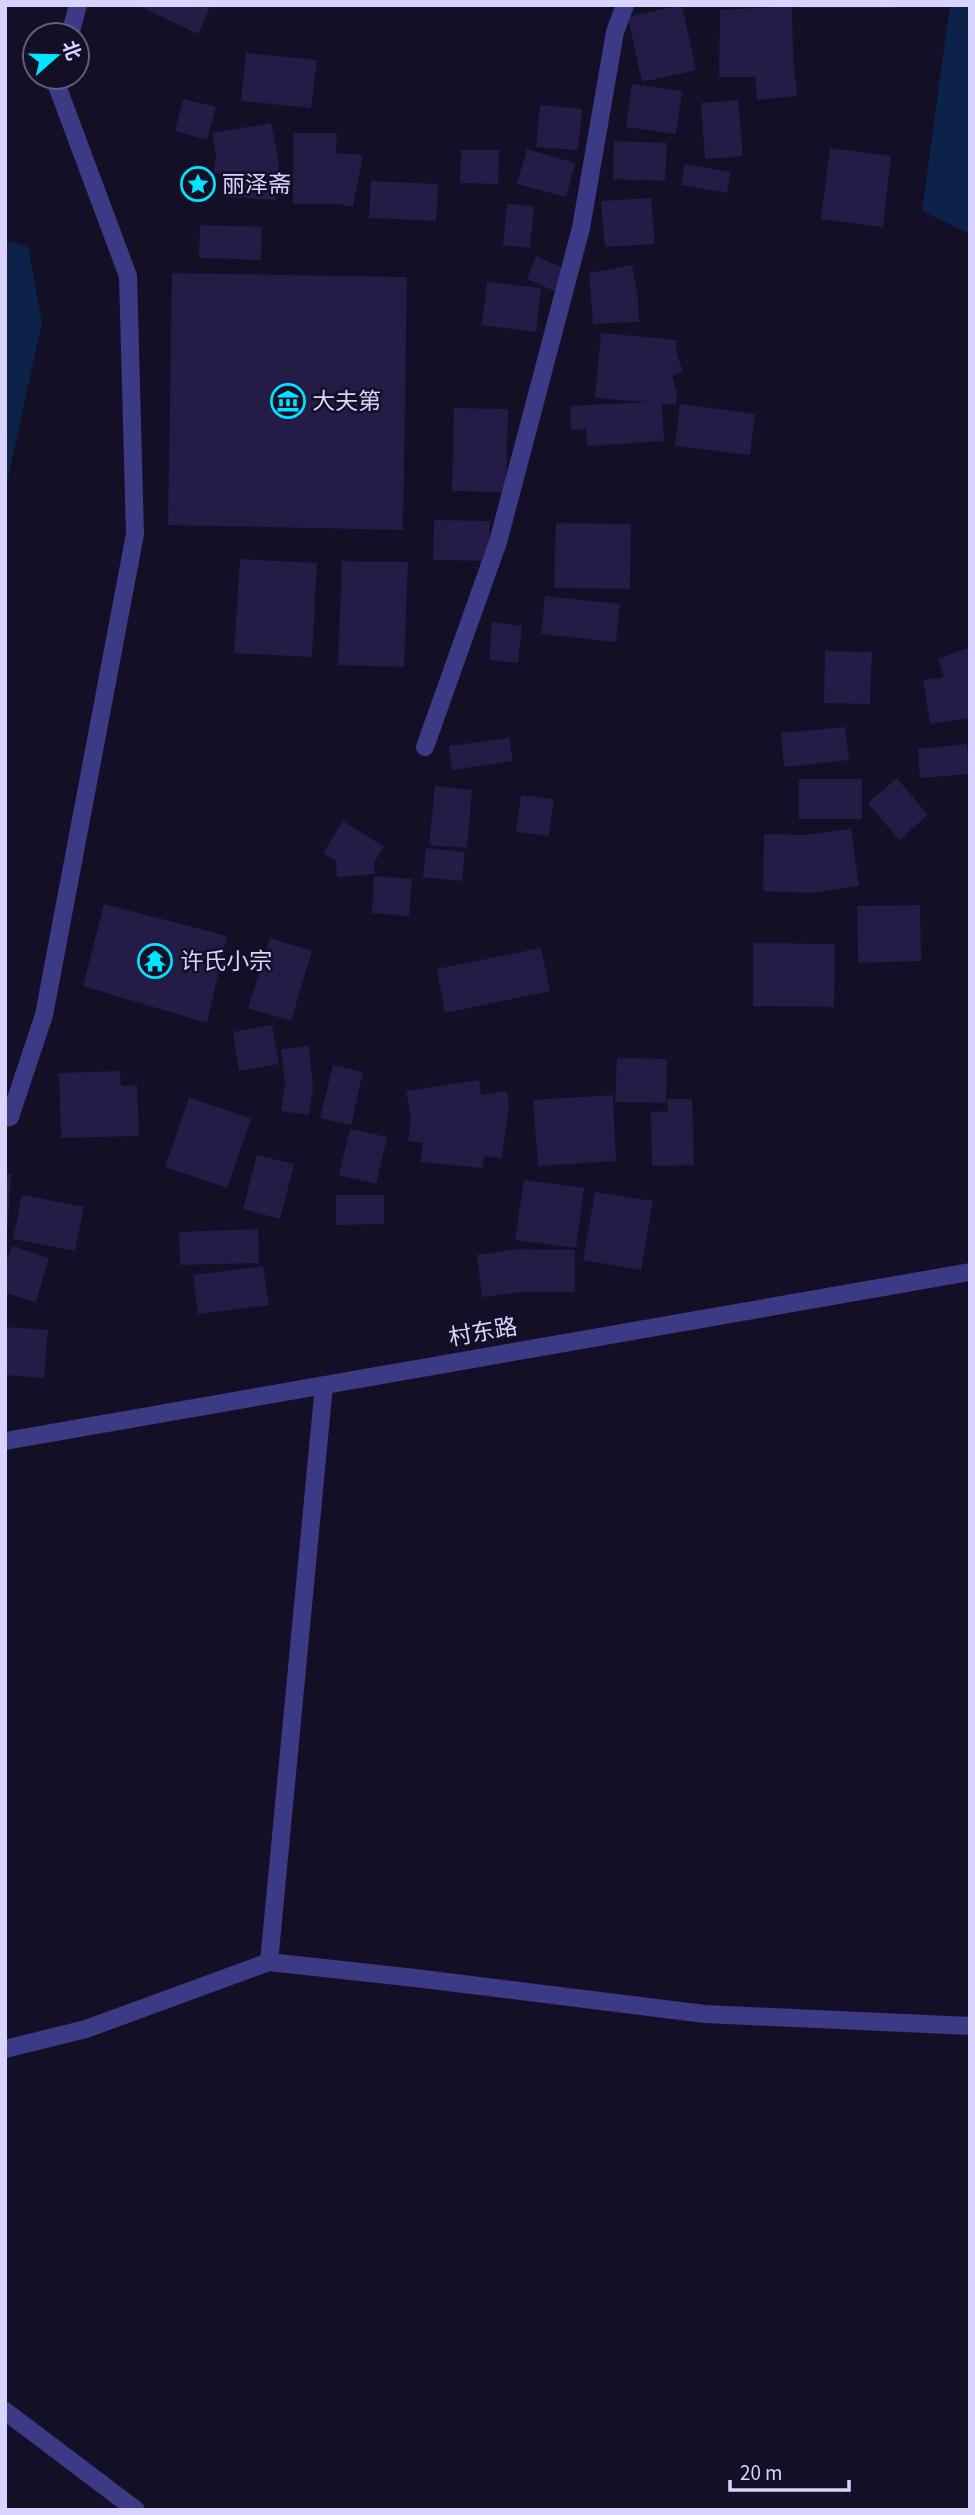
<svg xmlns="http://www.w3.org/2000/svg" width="975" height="2515" font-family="'Source Sans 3','Noto Sans SC',sans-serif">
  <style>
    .water { fill: #0c2248 }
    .building { fill: #241b47 }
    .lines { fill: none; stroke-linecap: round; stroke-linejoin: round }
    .minor { stroke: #3d3a85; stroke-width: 18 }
    .labels { text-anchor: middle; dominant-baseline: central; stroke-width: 5; stroke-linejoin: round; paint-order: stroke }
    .poi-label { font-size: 23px; fill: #d9d4ff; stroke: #130f26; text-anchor: start }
    .street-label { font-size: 23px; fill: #d9d4ff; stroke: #130f26 }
  </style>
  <rect width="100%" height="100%" fill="#130f26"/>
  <path class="water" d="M950,5H970V231L966,232L922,211Z
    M5,240L28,247L42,322L5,492Z"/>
  <path class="building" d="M137,5H211L198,34Z
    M682,5L696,70L642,82L628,17Z
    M802,5H894V8H802Z
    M792,6L793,54L797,96L757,100L755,77H719L720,10Z
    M246,53L317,60L311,108L241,101Z
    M632,84L682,91L676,134L626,127Z
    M183,99L216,107L207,140L175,131Z
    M738,100L743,156L705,159L701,103Z
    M540,105L582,109L578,150L536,147Z
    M271,123L279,164L276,200L227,197L228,174L214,173L216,154L212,133Z
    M293,133H337L336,153L363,155L353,207L337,204H293Z
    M614,141L667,143L665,181L613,179Z
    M830,148L891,156L883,227L821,219Z
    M527,149L575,163L566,197L517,184Z
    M461,150H499L498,184L460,183Z
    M685,164L730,172L727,193L681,185Z
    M371,181L438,184L436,221L369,218Z
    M651,198L655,244L605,247L601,201Z
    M507,204L534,206L530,248L503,245Z
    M200,225L262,227L261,260L199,258Z
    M536,256L569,270L559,293L527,279Z
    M632,265L638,298L639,322L593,324L589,273Z
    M172,273L407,277L403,530L168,525Z
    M487,282L541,288L536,332L482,325Z
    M601,333L677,340L676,352L683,372L672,376L677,394L676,405L662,404L664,441L587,446L586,429L571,430L570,406L648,402L595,398Z
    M680,404L755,414L750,455L675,446Z
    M454,408L508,409L506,492L452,491Z
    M434,520L490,521L489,561L433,560Z
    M556,523L631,524L630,589L554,588Z
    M240,559L317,563L312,657L234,653Z
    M342,561L408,562L404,667L338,665Z
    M545,596L620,604L616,642L541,634Z
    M492,622L522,626L518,663L489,660Z
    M967,648L970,655V718L930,724L923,680L944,677L938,659Z
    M825,651L872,652L870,704L824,703Z
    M845,727L849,760L784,767L781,733Z
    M509,738L513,761L452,770L449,746Z
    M967,744L970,774L920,778L918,749Z
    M897,778L928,815L899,840L868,803Z
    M799,779H862V819H799Z
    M435,786L472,790L467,848L429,845Z
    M521,795L554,799L549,836L516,832Z
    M343,821L384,847L374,862L375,874L337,877L336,861L323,853Z
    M851,829L859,886L811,893L763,891L764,834L804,835Z
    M426,848L465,852L462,881L423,877Z
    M374,876L412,879L409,916L372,913Z
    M104,904L227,936L207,1023L83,986Z
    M920,905L921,961L858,963L857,906Z
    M270,938L312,951L291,1021L248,1008Z
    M753,943L835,944L834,1007L753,1006Z
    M541,948L550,991L445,1013L437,969Z
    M272,1025L279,1064L239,1071L233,1032Z
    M309,1046L313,1089L309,1115L281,1111L285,1083L281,1049Z
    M617,1058L667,1059L666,1103L615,1102Z
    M333,1065L363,1072L351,1125L320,1118Z
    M120,1071L121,1086L137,1085L139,1136L61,1138L59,1073Z
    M479,1080L481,1095L507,1091L509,1104L502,1158L484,1156L483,1168L420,1162L423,1143L408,1141L411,1118L406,1091Z
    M613,1095L616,1161L538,1166L533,1100Z
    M189,1097L251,1119L227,1188L165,1167Z
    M667,1099H692L694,1165L652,1166L651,1112L668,1111Z
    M350,1129L387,1137L376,1184L339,1175Z
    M257,1155L294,1164L280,1219L243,1209Z
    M5,1174H11L7,1233H5Z
    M524,1180L584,1188L576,1248L515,1240Z
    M595,1192L653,1201L641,1270L583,1260Z
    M22,1195L84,1207L75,1251L13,1239Z
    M336,1195H384V1224L336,1225Z
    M258,1229L259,1263L180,1265L179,1232Z
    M12,1246L49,1258L36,1302L5,1293V1266Z
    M517,1249L575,1250V1292H523L482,1297L477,1255Z
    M263,1266L269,1305L198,1314L193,1275Z
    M5,1327L48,1330L44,1378L5,1375Z"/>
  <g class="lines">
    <path class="minor" d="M70,35L78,5
      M425,747L498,542L581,228L615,32L625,5
      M5,1118L10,1117L44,1015L135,534L128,276L56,83L57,77
      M5,1441L970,1272
      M269,1962L415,1978L705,2014L970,2026
      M5,2049L86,2029L269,1962L324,1385
      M5,2411L136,2510"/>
  </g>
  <defs>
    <g id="sight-ring" transform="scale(1.75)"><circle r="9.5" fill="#130f26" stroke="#00e5ff" stroke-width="1.5"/><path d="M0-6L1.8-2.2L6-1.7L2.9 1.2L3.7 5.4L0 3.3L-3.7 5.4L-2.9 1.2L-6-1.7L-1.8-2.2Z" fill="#00e5ff"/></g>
    <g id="museum-ring" transform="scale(1.75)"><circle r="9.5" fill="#130f26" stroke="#00e5ff" stroke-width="1.5"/><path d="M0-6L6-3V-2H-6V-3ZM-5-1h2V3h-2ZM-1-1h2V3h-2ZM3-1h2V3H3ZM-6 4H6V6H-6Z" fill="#00e5ff"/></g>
    <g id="temple-ring" transform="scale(1.75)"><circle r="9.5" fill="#130f26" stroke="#00e5ff" stroke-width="1.5"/><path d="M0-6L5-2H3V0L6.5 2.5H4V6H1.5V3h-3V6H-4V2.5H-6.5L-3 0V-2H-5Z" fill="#00e5ff"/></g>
  </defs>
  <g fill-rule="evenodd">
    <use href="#sight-ring" x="198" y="184"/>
    <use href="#museum-ring" x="288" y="401"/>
    <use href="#temple-ring" x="155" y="961"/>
  </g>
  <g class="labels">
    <g class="poi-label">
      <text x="222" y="184">丽泽斋</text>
      <text x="312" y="401">大夫第</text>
      <text x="180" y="961">许氏小宗</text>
    </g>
    <g class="street-label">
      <text transform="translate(483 1332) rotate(-10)">村东路</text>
    </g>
  </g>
  <rect width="975" height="2515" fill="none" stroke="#d9d4ff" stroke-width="14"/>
  <g transform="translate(56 56) rotate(70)"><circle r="33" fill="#130f26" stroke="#625e7d" stroke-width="2"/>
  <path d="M0-5L12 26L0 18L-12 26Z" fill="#00e5ff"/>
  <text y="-10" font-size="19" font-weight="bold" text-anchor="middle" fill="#d9d4ff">北</text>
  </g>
  <path d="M730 2480v10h119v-10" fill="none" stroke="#d9d4ff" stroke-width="3.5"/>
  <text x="740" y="2480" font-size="21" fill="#d9d4ff" stroke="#130f26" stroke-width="5" paint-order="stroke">20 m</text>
</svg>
